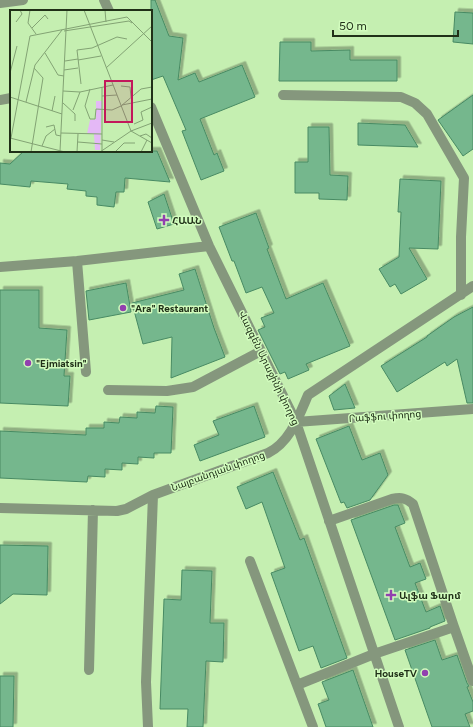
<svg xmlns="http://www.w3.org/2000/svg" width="473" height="727" font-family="Figtree,'Noto Sans Armenian',sans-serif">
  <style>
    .building { fill: #74b78d; stroke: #488a63; filter: url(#shadow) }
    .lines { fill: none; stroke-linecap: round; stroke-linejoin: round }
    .minor { stroke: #85977d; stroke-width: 10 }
    .poi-dot { fill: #9240af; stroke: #d2fcbe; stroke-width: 1.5 }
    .labels { text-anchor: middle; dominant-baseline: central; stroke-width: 3; stroke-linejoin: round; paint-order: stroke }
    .poi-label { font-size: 10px; font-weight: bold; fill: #203018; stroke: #d2fcbe; text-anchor: start }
    .street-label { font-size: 10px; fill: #203018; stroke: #d2fcbe }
    .inset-road { fill: none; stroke: #83a374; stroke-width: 1 }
    .view { fill: #c2185b; fill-opacity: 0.15; stroke: #c2185b; stroke-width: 2 }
    .inset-edge { fill: none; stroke: #203018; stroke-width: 2 }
  </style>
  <defs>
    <filter id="shadow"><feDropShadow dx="3.5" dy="-3.5" stdDeviation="0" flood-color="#0004"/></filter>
  </defs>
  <rect width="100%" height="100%" fill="#c5efb1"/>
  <path class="building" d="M151,0H155L169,36L183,38L178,80L195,73L199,82L242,65L255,97L200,119L214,155L217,153L224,171L201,180L182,131L186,130L163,76L151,80Z
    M455,12L473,13V44L453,42Z
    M280,42H311V51L350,50V60H397V81H279Z
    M473,95V149L463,156L438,120Z
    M358,123L405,125L418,147L358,145Z
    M308,127H329L330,175L348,176L347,200L319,199V193H295V162H308Z
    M24,151H157L170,182L125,178L124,192H116L114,207L97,205V197L86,196V191L67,189L68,184L31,181L30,187L0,184V163L10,164Z
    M400,179L441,181L438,249L409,248L427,279L401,294L395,284L390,287L379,269L399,257L401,212H398Z
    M164,194L174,224L157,229L148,202Z
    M256,213L269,248L267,249L286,299L323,283L350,346L306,364L309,370L288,379L285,372L280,374L258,330L265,327L261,318L274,313L262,287L246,293L234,261H232L219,227Z
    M195,269L214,328L225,357L171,378L172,337L143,344L132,303L184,290L179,274Z
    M126,283L131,312L89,320L86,291Z
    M0,290H39V328L67,330L64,376H70L68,406L0,403Z
    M473,307V403H467L457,359L447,366L445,362L397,392L381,366L427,337V336L454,317Z
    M345,384L355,408L334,410L329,396Z
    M156,406L173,407L171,453H154V458L138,457V464L122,463V470L105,469V477L88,476L87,482L0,478V431L86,435V428H104V422L119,423L120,417L137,418V412L155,413Z
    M254,406L265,437L200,461L194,445L219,435L213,421Z
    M349,426L362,460L380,453L388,475L370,500L347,508L344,502L341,503L316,439Z
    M273,472L300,540L304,538L347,658L321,668L313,646L299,651L271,573L285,568L262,502L246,509L237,487Z
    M394,505H398L405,523L395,527L410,567L420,563L426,579L415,583L426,612L440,606L445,621L430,627V628L395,640L351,520Z
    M0,545L48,546L47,595L13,594L0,604Z
    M182,570L212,571L210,623H224L223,662L206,661L203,727H187L188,709H160L164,599L181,600Z
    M435,640L442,660L457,655L467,683L469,686L467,687L473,702V711L465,714L470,727H432L405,650Z
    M353,670L373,727H326L318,704L329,700L322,682Z
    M0,676H14L13,727H0Z"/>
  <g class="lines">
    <path class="minor" d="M104,0L109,11
      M0,3L23,0
      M283,95L401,97L415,103L427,114L464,178L461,237V295
      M0,100L11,98
      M151,107L209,246L296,422L399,727
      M77,261L86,372
      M0,267L77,261L209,246
      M108,390L167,391L193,387L261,351
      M296,422L473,409
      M0,508L117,511L126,509L153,495L268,453C290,442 299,416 308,395L473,286
      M329,521L392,499C401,497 406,498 413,504L454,627
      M250,561L313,727
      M89,670L93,510
      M297,685L374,654L454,627L473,681
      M148,727L146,682L153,495"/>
  </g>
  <g class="poi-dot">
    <path d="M162 214h4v4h4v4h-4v4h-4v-4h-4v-4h4z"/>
    <circle cx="123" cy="308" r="4"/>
    <circle cx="28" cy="363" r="4"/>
    <path d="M389 589h4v4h4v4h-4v4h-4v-4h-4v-4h4z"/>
    <circle cx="425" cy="673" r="4"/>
  </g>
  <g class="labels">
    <g class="poi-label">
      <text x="172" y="220">ՀԱԱՆ</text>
      <text x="131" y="308">"Ara" Restaurant</text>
      <text x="36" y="363">"Ejmiatsin"</text>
      <text x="399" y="595">Ալֆա Ֆարմ</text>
      <text x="417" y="673" text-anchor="end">HouseTV</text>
    </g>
    <g class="street-label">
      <text transform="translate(269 368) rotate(64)">Վազգեն Արաջինի փողոց</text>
      <text transform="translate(385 416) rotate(-4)">Րաֆֆու փողոց</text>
      <text transform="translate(218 471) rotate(-20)">Նալբանդյան փողոց</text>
    </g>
  </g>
  <g transform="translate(10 10)">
    <rect width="142" height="142" fill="#c5efb1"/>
    <path d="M86,91H92L90,140H85L84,124H77L80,110L86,109Z" fill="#e4b8f6"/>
    <path class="inset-road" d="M20,0L18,13L26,24M74,0L121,121L142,133M95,0L96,12M6,12L12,4L10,0M22,18L35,5L38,9M54,21L119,11L122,13M35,43L48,65L54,66M68,50L91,46M55,51L68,49M96,58L142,16M54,60L68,58M0,63L7,36M71,74L67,40L82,38L107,27L117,29M111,76L120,77L121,87M92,77V141M80,79L75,96L80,109H85L86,99L102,100L111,96L131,79L142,77M53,81L70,82L103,75M92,86L107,85M0,87L52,104M16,92L25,55L52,20M53,93L65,104V111M112,95L142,89M63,100L70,82M42,101L45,86M124,114L133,110L131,102L142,97M36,117L44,115L46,125L51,126M51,123L92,124M130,126L136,124L142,128M0,128L55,142M1,128L20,26L117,7L142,32M92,130L104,132M68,132L92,134M32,136L36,126L45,119M50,141L57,0M21,142L33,68L24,58M67,142L68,124M90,142L121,121L142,113M105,142L114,133H125M131,142L137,130"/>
    <path class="view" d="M95,71H122V112H95Z"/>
    <rect width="142" height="142" class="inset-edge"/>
  </g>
  <path d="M333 30v6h125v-6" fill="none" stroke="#203018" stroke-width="2"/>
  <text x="339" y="30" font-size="12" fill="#203018" stroke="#d2fcbe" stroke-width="3" paint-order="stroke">50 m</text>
</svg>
